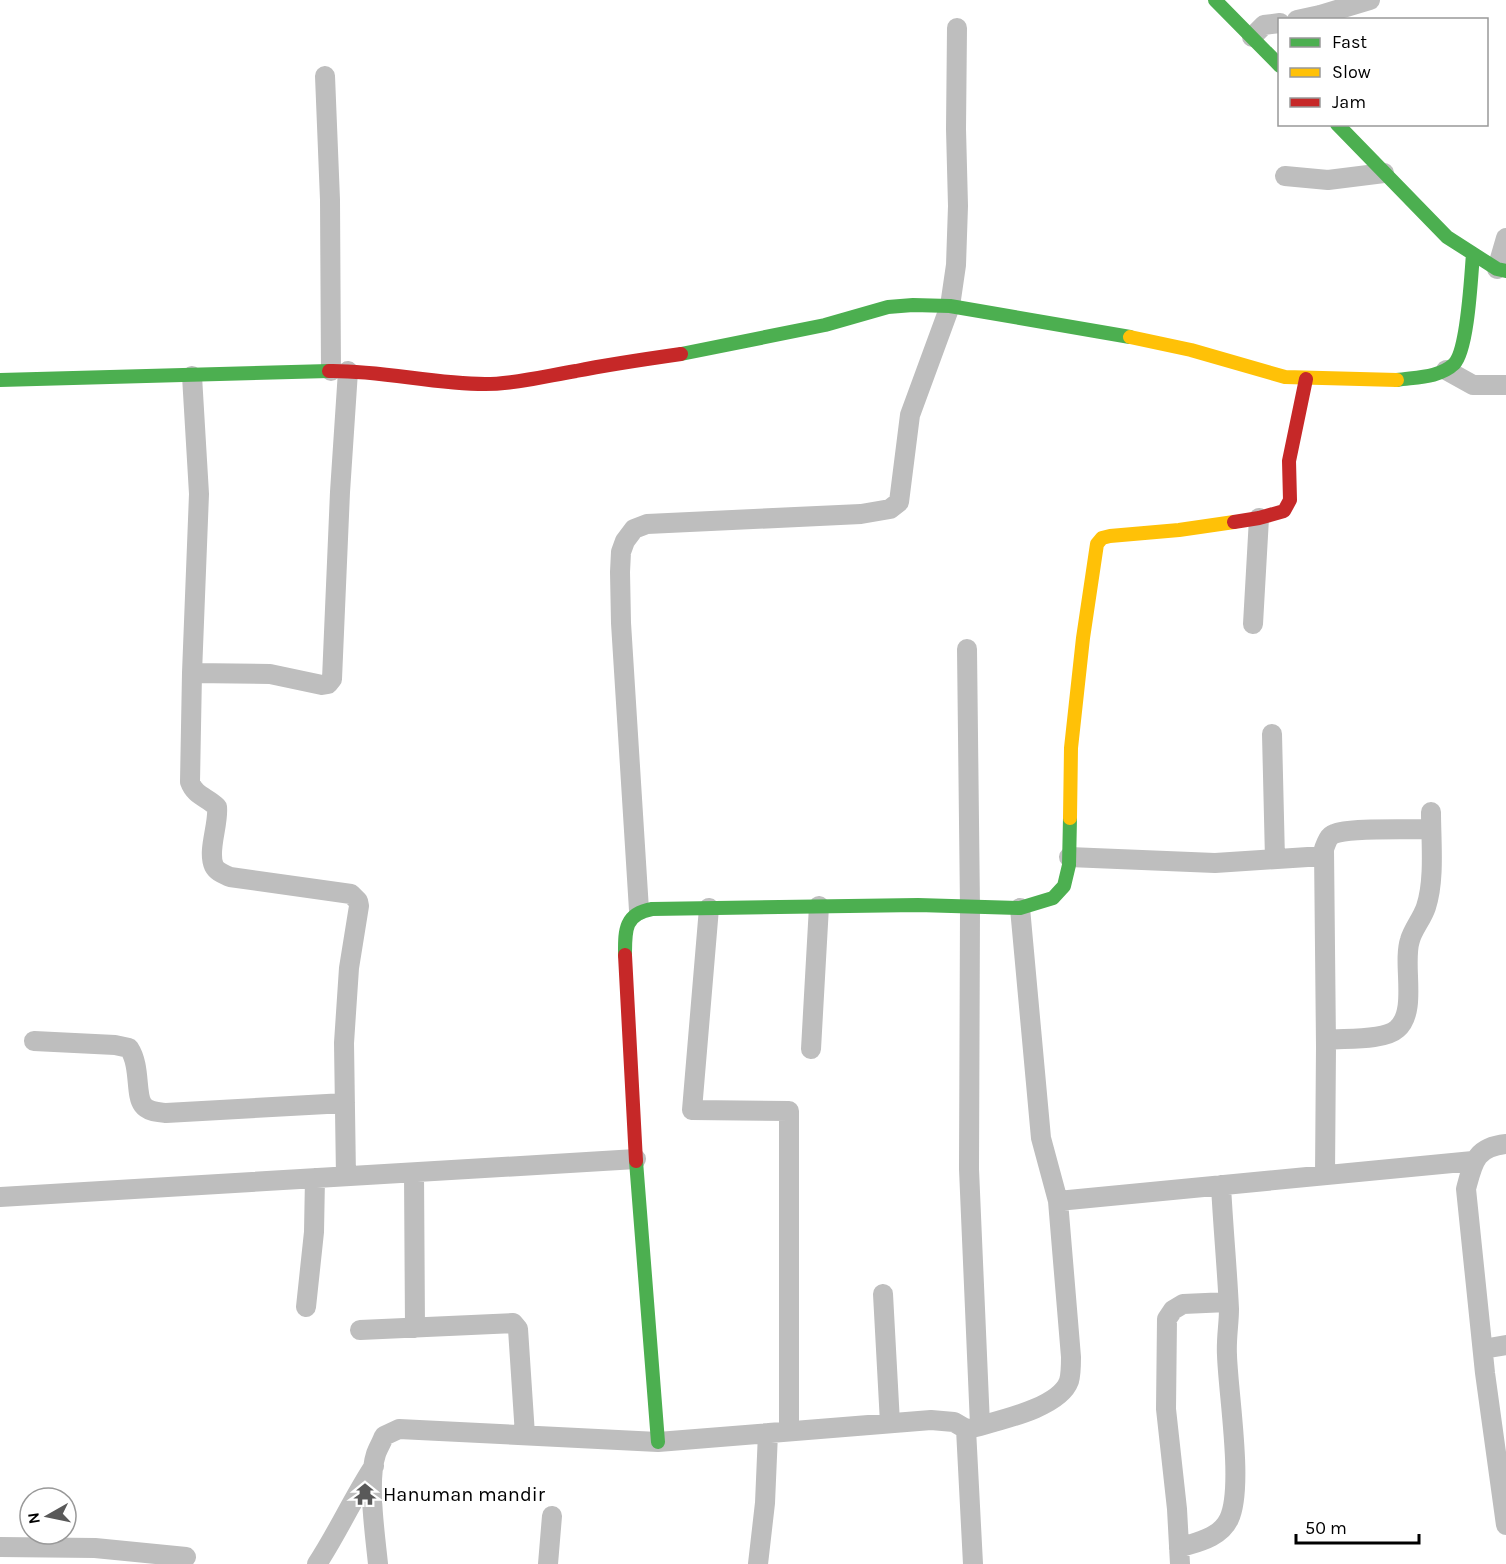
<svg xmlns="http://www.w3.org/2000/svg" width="1506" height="1564" font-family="Karla,sans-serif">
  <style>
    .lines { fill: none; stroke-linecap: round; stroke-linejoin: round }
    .street { stroke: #bebebe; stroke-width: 20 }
    .fast { stroke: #4caf50; stroke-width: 14 }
    .slow { stroke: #ffc107; stroke-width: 14 }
    .jam { stroke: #c62828; stroke-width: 14 }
    .labels { text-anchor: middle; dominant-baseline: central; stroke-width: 6; stroke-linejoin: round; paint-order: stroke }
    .poi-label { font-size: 20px; fill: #000; stroke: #fff; text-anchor: start }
  </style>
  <rect width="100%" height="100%" fill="#fff"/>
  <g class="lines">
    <path class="street" d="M1297,20L1320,15L1370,0
      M1252,37L1264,25L1280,23
      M325,76L330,200L331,371
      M1285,176L1328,180L1384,173
      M1497,269L1506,238
      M1446,370L1473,385H1506
      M192,376L199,494L192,673L190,782C195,796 207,797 217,807C219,824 207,851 214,866C217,872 224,874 230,877L351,894L358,901L359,906L349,968L344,1043L346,1177
      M1253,624L1259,518
      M967,649L970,908L969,1169L980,1425
      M192,673L270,674L322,685L328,684L332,679L340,492L348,371
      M1272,734L1275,859
      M1069,857L1215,863L1323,856
      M709,908L692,1110L789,1111V1431
      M639,910L621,623L620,572L621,552L625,541L634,529L647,524L861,514L890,509L899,502L910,415L950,306L956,265L958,206L956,129L957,28
      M1326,1040C1344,1038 1384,1041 1397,1029C1418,1011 1402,964 1410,940C1413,929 1422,919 1426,907C1435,880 1431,841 1431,812
      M34,1041L115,1045L129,1048C141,1066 135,1095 143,1105C148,1112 159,1112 166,1113L345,1103
      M811,1049L819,906
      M1506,1144C1475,1147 1473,1163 1466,1189L1485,1373L1506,1525
      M414,1173L415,1328
      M1325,1175L1326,1046L1324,849C1326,844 1328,836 1334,834C1349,827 1411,830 1431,829
      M0,1197L636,1159
      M1058,1201L1473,1161
      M883,1294L890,1423
      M306,1307L314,1232L315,1178
      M360,1330L513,1323L518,1329L525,1435
      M1483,1349L1506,1345
      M969,1429C995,1421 1059,1409 1069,1381C1071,1374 1071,1365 1071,1357L1058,1201L1041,1138L1020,908
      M0,1547L95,1548L186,1557
      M1179,1548C1197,1542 1220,1538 1229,1519C1244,1488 1228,1393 1227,1355C1226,1339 1229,1324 1229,1309C1227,1267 1223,1226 1221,1185
      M317,1564C338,1532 353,1498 374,1466
      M378,1564C375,1534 367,1481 376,1454C378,1448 382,1442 384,1436L399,1429L658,1442L931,1420L954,1422L966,1429L973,1564
      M548,1564L552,1516
      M758,1564L765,1503L768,1433
      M1180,1564L1177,1509L1166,1409L1167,1319L1173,1310L1183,1304L1228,1302"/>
    <path class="fast" d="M1215,0L1280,66
      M1337,124L1447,237L1497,269L1506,271
      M681,354L825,325L888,307L913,305L950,306L1130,337
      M0,380L329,371
      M1397,380C1416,377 1439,378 1454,364C1468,350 1471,276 1473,254
      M625,955C625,931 624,914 652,909L918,905L1020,908L1053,898L1064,886L1069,865L1070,818
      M636,1161L658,1442"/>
    <path class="slow" d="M1130,337L1191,350L1285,377L1397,380
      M1070,818L1071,748L1083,638L1097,544L1102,538L1110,536L1179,530L1234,522"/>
    <path class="jam" d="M329,371C381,370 433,384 485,384C515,384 546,376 576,371C611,364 646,359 681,354
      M1234,522L1259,518L1284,511L1290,500L1289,461L1306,379
      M625,955L636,1161"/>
  </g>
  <defs>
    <g id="temple-bare" transform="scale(1.8)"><path d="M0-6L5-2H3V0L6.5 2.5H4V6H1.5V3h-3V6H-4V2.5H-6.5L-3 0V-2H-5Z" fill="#595959" stroke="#fff" stroke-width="2.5" paint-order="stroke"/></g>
  </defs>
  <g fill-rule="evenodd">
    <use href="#temple-bare" x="365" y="1494"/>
  </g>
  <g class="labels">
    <g class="poi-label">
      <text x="383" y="1494">Hanuman mandir</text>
    </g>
  </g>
  <rect x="1278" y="18" width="210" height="108" fill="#ffffff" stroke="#999999" stroke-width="1.5"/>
  <rect x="1290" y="38" width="30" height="9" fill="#4caf50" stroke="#999999" stroke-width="1.5"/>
  <text x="1332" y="48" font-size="18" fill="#000000">Fast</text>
  <rect x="1290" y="68" width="30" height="9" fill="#ffc107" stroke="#999999" stroke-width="1.5"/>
  <text x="1332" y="78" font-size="18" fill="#000000">Slow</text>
  <rect x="1290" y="98" width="30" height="9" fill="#c62828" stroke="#999999" stroke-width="1.5"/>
  <text x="1332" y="108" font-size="18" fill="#000000">Jam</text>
  <g transform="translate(48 1516) rotate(261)"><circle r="28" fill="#ffffff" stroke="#999999" stroke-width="1.5"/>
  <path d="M0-4.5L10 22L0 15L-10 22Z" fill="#595959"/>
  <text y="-9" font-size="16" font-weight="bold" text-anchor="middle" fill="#000000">N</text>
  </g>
  <path d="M1296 1534v9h123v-9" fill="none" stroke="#000000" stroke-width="3"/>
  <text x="1305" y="1534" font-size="18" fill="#000000" stroke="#ffffff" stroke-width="4.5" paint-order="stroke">50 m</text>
</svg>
